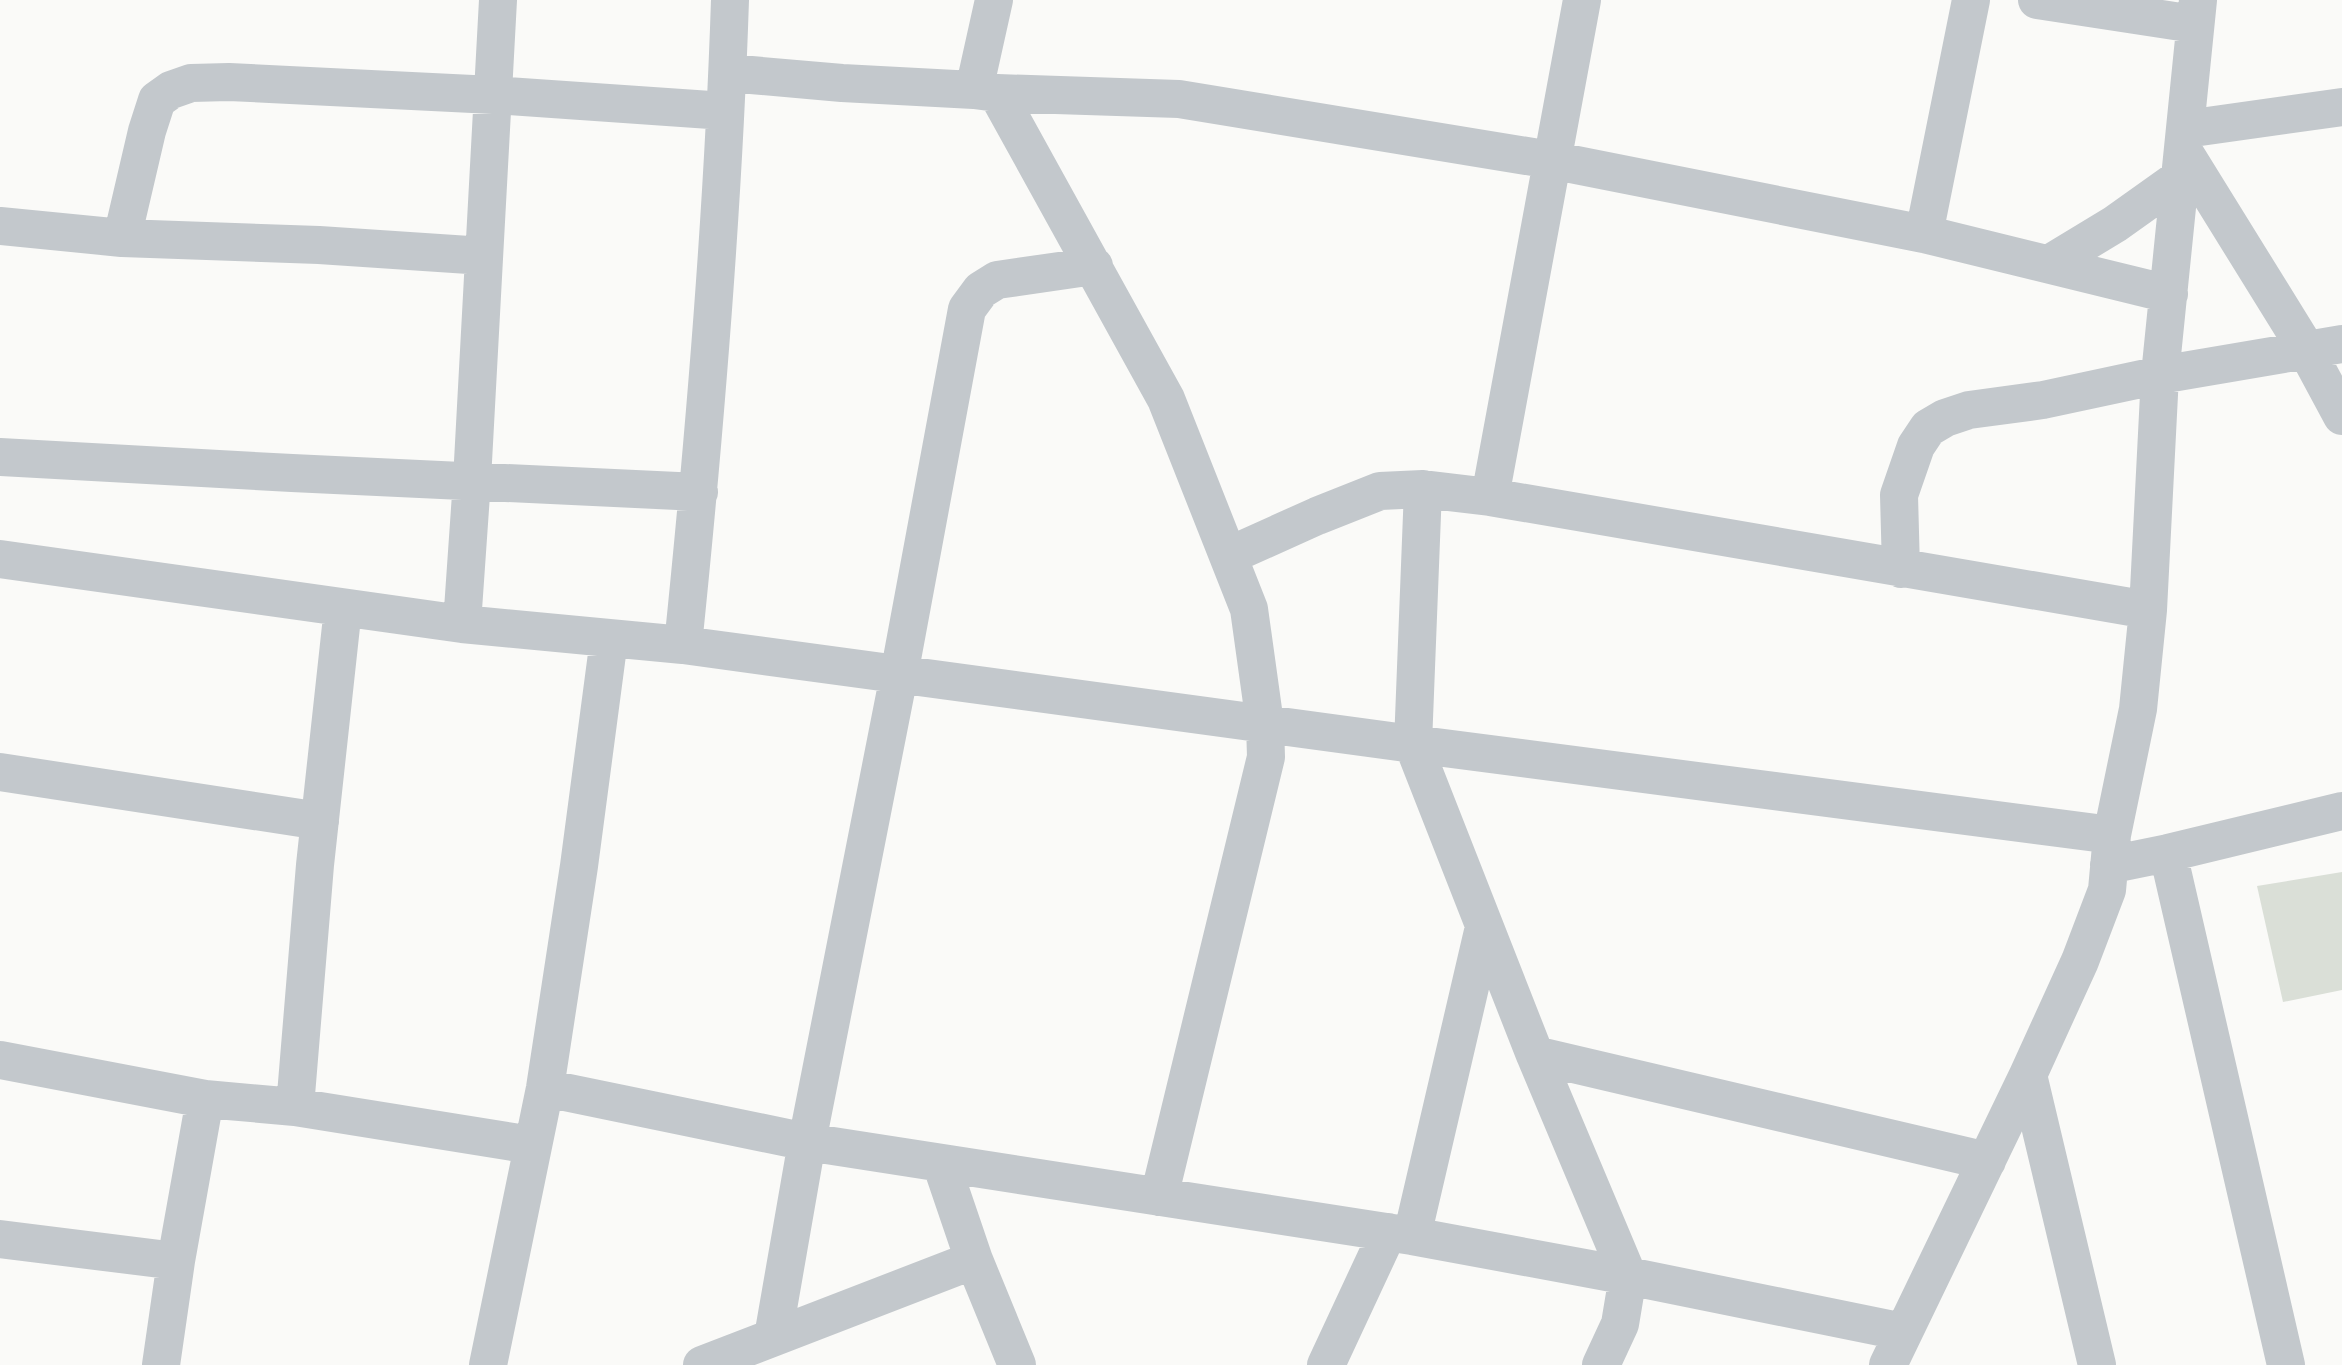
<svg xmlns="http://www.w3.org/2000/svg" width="2342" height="1365" font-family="'Space Grotesk',sans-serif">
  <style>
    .green { fill: #dadfd7 }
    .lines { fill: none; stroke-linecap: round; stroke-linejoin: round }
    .minor { stroke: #c3c8cc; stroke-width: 38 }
  </style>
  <rect width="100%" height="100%" fill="#fafaf8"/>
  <path class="green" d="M2342,872V990L2283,1002L2257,886Z"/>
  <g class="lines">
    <path class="minor" d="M2037,0L2194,24
      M728,73L842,83L974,90L997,93L1179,99L1551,160L1924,234L2169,294
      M974,90L994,0
      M997,93L1166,399L1249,609L1265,724L1266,757L1159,1197
      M2186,129L2342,107
      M2184,152L2306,349L2342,416
      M0,226L122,238L319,245L484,256
      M1924,234L1971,0
      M122,238L147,131L157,100L171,90L191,83L229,82L493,95L725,111
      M2049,264L2115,224L2181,177
      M0,457L292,473L699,492
      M1423,489L1413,744L1535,1055L1628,1276L1620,1324L1601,1365
      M1490,497L1582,0
      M1228,556L1317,516L1380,491L1423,489L1490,497L2148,610
      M0,559L462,624L683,645L1413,744L2112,835
      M1901,569L1899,495L1916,446L1928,428L1945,418L1969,410L2043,400L2160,375L2342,344
      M462,624L472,480L498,0
      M683,645C705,431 723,215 730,0
      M0,772L320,821
      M2168,853L2342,811
      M2109,865L2168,853L2286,1365
      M1535,1055L1987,1161
      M0,1060L205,1099L295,1107L532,1145
      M2028,1075L2097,1365
      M545,1088L807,1142L1412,1236L1628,1276L1904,1332
      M295,1107L315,865L343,608
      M1412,1236L1484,927
      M0,1239L176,1261
      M974,1260L1017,1365
      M773,1337L807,1142L899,675L967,309L981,290L997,280L1094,266
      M161,1365L176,1261L205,1099
      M488,1365L545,1088L579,866L609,639
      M702,1365L974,1260L941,1163
      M1326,1365L1388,1232
      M1888,1365L2028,1075L2080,961L2107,890L2112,835L2138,709L2148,610L2160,375L2198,0"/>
  </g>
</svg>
